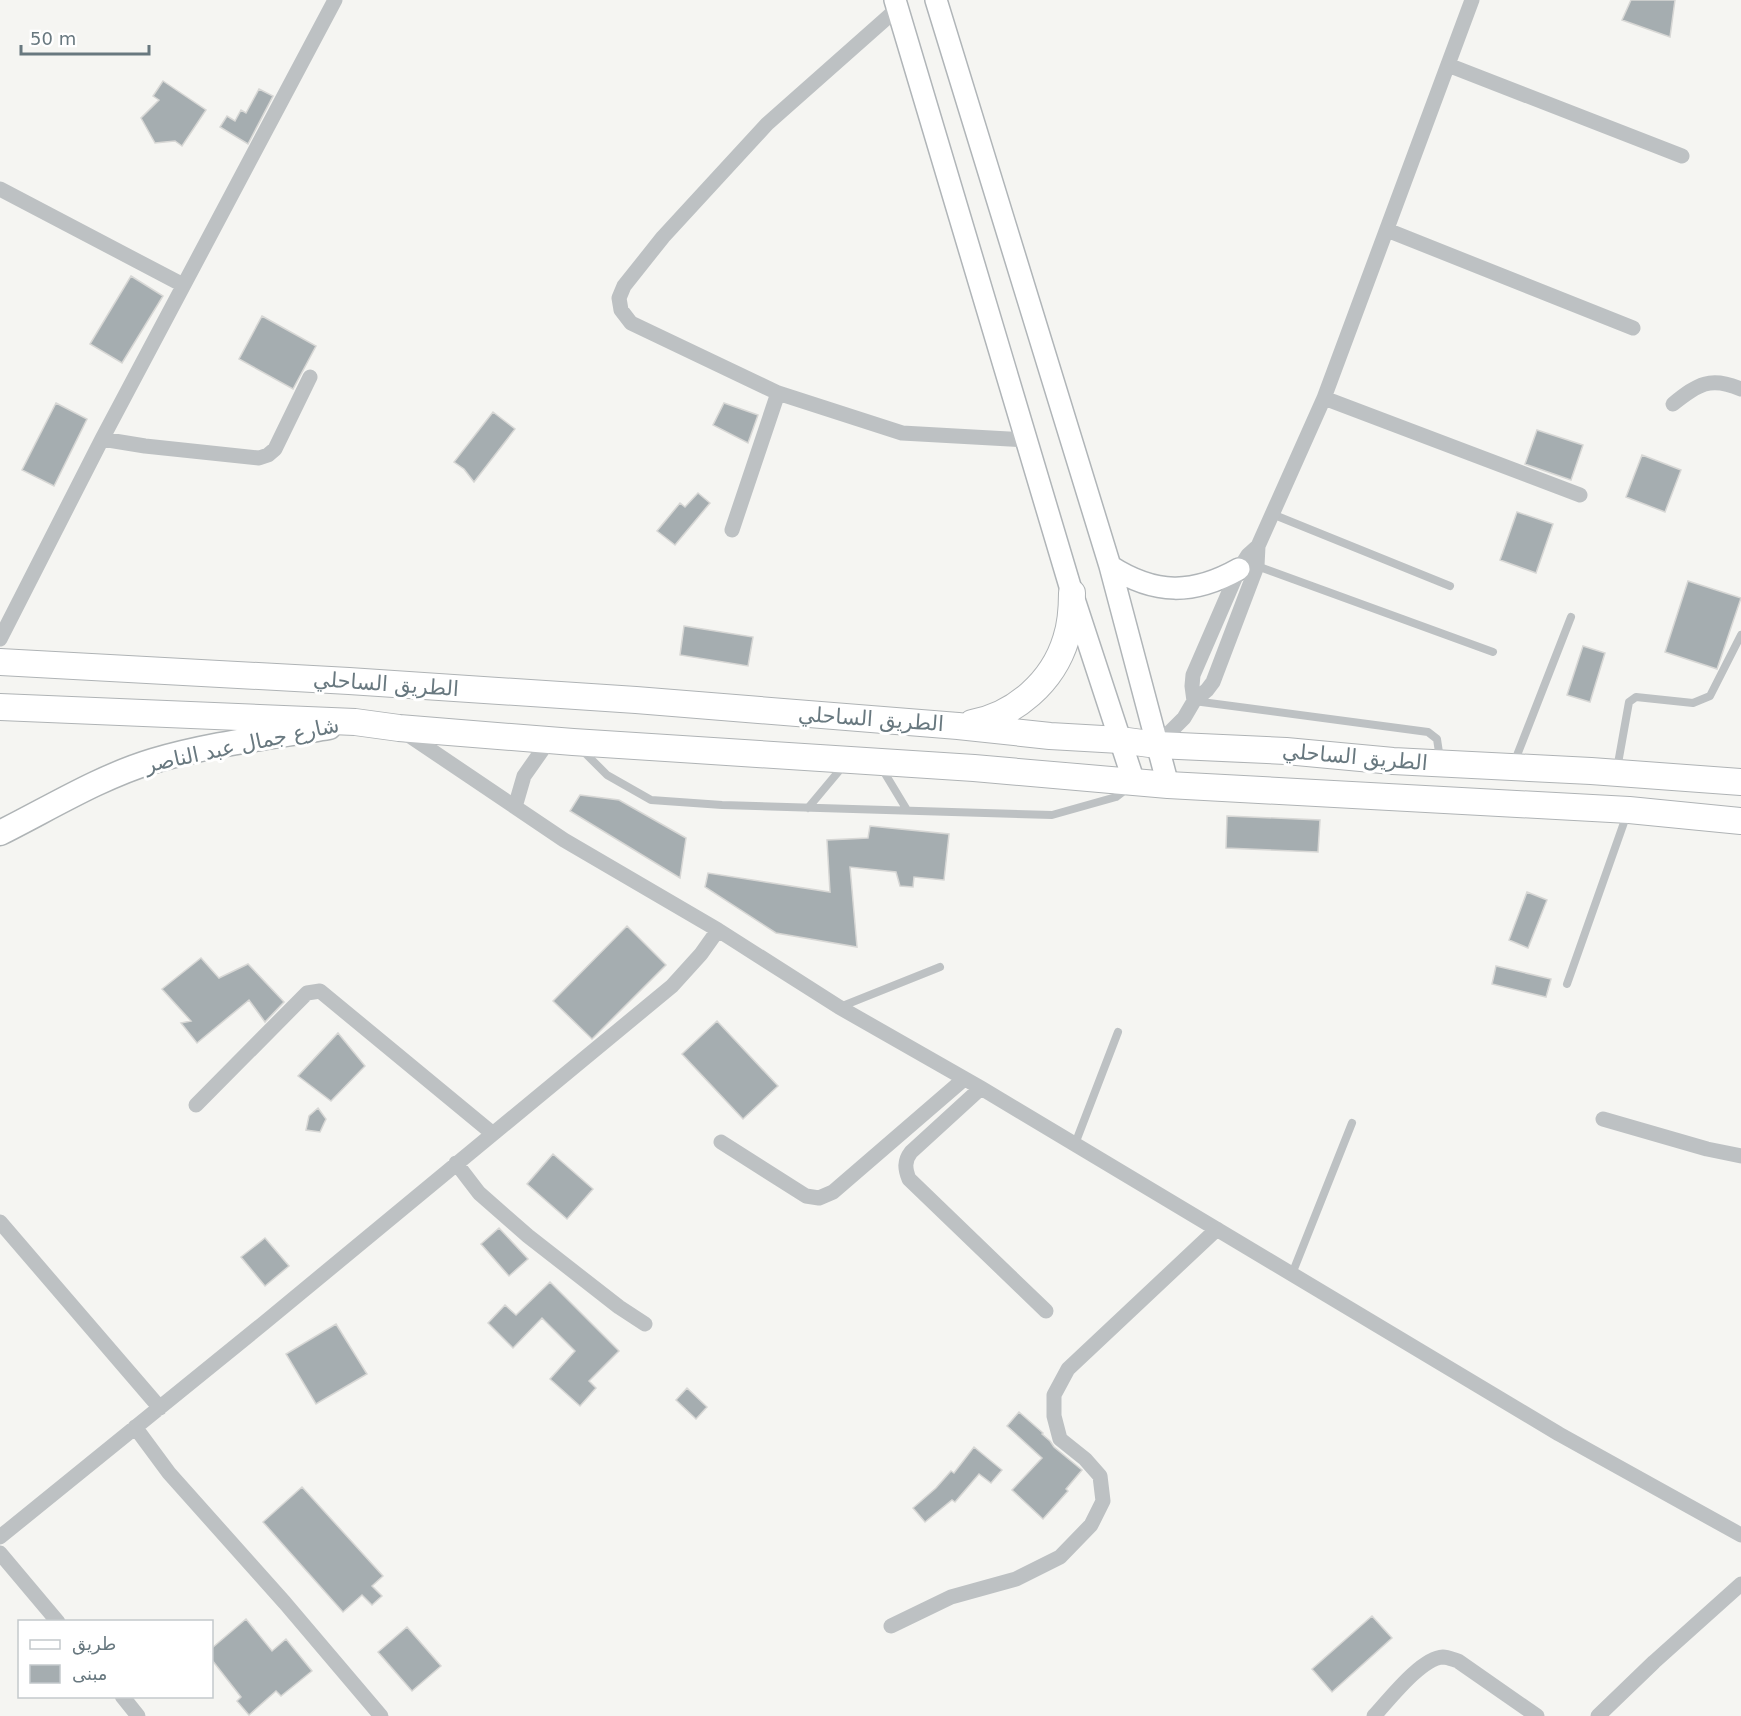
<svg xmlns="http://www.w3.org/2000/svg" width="1741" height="1716" font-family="'DejaVu Sans',Cairo,sans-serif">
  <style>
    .building { fill: #a5adb0; stroke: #d7d7d5; stroke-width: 1.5 }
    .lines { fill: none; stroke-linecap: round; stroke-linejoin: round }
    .secondary-casing { stroke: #b0b5b8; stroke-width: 24 }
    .primary-casing { stroke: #afb4b6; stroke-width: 27 }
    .trunk-casing { stroke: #afb3b5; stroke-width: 28 }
    .service { stroke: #bdc1c3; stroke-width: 8 }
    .minor { stroke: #bdc1c3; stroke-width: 15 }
    .secondary { stroke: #fff; stroke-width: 21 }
    .primary { stroke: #fff; stroke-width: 24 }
    .trunk { stroke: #fff; stroke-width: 26 }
    .labels { text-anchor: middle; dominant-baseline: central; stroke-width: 6; stroke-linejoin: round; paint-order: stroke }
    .street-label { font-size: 21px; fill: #68787f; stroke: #fff }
  </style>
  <rect width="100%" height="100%" fill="#f5f5f2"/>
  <path class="building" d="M1631,0H1675L1670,37L1622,20Z
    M163,81L206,110L182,146L175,141L155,143L141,118L159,100L153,96Z
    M259,89L273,96L248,144L220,127L227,116L235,121L241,110L246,113Z
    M131,276L163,296L122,363L90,344Z
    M262,316L316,346L293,389L239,359Z
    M56,403L87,419L54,486L22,470Z
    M724,403L758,415L748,443L713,425Z
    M493,412L515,429L474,482L464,469L454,462Z
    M1537,430L1583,445L1571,480L1525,464Z
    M1642,455L1681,470L1665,512L1626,497Z
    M698,493L710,503L675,545L657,531L680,503L685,507Z
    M1517,512L1553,524L1536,573L1500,560Z
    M1688,581L1741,598L1717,669L1665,652Z
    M684,626L753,637L748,666L680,655Z
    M1583,646L1605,653L1590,702L1567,695Z
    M580,795L619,800L686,838L680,878L570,811Z
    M1227,816L1320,820L1318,852L1226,848Z
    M870,826L949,834L944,880L914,877L913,887L900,886L896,872L850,867L857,947L776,933L705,887L708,873L830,892L827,840L868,838Z
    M1527,892L1547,900L1528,948L1509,940Z
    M627,926L666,965L592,1039L553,1001Z
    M201,958L219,978L248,964L284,1002L265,1022L249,1000L197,1043L181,1023L191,1021L162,989Z
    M1496,966L1551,979L1546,997L1492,984Z
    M717,1021L778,1086L743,1119L682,1054Z
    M338,1033L365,1066L331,1101L298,1076Z
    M318,1108L326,1119L320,1132L306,1130L309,1116Z
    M553,1154L593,1189L567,1219L527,1184Z
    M499,1228L528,1259L509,1276L481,1244Z
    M265,1238L289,1266L265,1286L241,1257Z
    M550,1282L619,1351L589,1381L596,1388L580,1406L550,1379L575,1351L542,1318L513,1348L488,1323L505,1305L516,1315Z
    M336,1324L367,1374L316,1404L286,1354Z
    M687,1388L707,1407L696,1419L676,1400Z
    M1019,1412L1043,1433L1042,1434L1050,1441L1054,1447L1082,1470L1066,1489L1068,1491L1043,1519L1012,1490L1042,1458L1007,1426Z
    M974,1447L1002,1470L991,1483L979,1474L955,1502L952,1500L925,1522L913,1508L936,1488L951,1471L954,1473Z
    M302,1487L383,1576L372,1586L382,1596L372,1605L362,1595L343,1612L263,1522Z
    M1372,1616L1392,1638L1332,1692L1312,1669Z
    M246,1619L272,1651L286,1639L312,1671L281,1696L276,1691L249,1715L237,1701L241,1697L212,1660V1648Z
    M407,1627L441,1666L412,1691L378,1652Z"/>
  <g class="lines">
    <g class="secondary-casing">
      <path id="secondary" d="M895,0L1072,593L1134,782
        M936,0L1110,566L1168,785
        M1110,566C1155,595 1193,595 1239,569"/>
    </g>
    <g class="primary-casing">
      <path id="primary" d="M0,833C50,808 100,777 153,761C210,744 271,737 329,727"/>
    </g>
    <g class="trunk-casing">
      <path id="trunk" d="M0,662L349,681L636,700L958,726L1050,736L1120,740L1157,745L1286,751L1393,761L1591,771L1741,782
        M0,707L355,722L399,728L573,742L974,768L1168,785L1629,810L1741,821
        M972,723C1015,715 1053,682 1066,639C1071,624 1072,609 1072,593"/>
    </g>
    <path class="service" d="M1272,514L1450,586
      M1257,566L1493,652
      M1194,701L1428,732L1437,739L1440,759
      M582,750L607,775L651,800L722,805L1052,815L1116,797L1129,787
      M1514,763L1571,617
      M881,767L907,810
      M1617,769L1629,702L1636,697L1693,703L1710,696L1741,635
      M808,808L844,765
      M1567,984L1627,814
      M840,1007L940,967
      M1075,1144L1118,1032
      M1292,1274L1352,1123"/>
    <path class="minor" d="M898,8L767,124L663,237L624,286L619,298L621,310L631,323L778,393L902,433L1028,440
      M1448,65L1682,156
      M0,189L183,285
      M1387,230L1633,328
      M1324,398L1580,495
      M1673,404C1698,384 1710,376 1741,389
      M102,439L145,446L259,458L268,455L275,449L310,377
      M732,530L778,393
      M0,639L102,439L335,0
      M1194,701L1192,686L1193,675L1239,569L1248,555L1258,546L1324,398L1472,0
      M404,732L564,840L718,930L839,1007L981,1088L1559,1434L1741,1535
      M1157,745L1184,718L1194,701L1207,690L1213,682L1257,566L1258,546
      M515,807L524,776L550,739
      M981,1088L911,1152C904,1161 905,1169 909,1179L1046,1311
      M196,1105L307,993L320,991L492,1133
      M1603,1119L1707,1149L1741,1156
      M721,1142L806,1196L819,1198L833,1192L964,1079
      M456,1163L479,1193L528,1236L619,1307L645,1324
      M0,1222L160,1408
      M135,1427L169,1473L285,1603L381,1716
      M0,1537L264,1323L672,986L701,954L718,930
      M0,1553L58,1622
      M891,1626L951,1597L1016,1579L1060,1557L1091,1525L1103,1501L1100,1476L1085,1459L1060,1439L1054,1416V1395L1068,1369L1217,1229
      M122,1696L138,1716
      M1374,1716C1389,1700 1421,1658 1443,1657C1448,1657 1454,1660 1458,1661L1537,1716
      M1598,1716L1654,1662L1741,1584"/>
    <use href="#secondary" class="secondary"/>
    <use href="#primary" class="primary"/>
    <use href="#trunk" class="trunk"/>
  </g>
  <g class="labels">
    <g class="street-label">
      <text transform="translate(386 684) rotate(4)">الطريق الساحلي</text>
      <text transform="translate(871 719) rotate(4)">الطريق الساحلي</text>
      <text transform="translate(242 745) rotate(-12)">شارع جمال عبد الناصر</text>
      <text transform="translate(1355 757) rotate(5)">الطريق الساحلي</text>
    </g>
  </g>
  <rect x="18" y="1620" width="195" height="78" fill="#ffffff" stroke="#c3c9cc" stroke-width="1.5"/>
  <rect x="30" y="1640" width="30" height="9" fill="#ffffff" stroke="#c3c9cc" stroke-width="1.5"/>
  <text x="72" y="1650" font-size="18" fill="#68787f">طريق</text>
  <rect x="30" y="1665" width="30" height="18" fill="#a5adb0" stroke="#c3c9cc" stroke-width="1.5"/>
  <text x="72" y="1680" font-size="18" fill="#68787f">مبنى</text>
  <path d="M21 45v9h128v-9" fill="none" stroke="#68787f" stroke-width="3"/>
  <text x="30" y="45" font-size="18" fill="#68787f" stroke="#ffffff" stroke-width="4.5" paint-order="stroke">50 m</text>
</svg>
